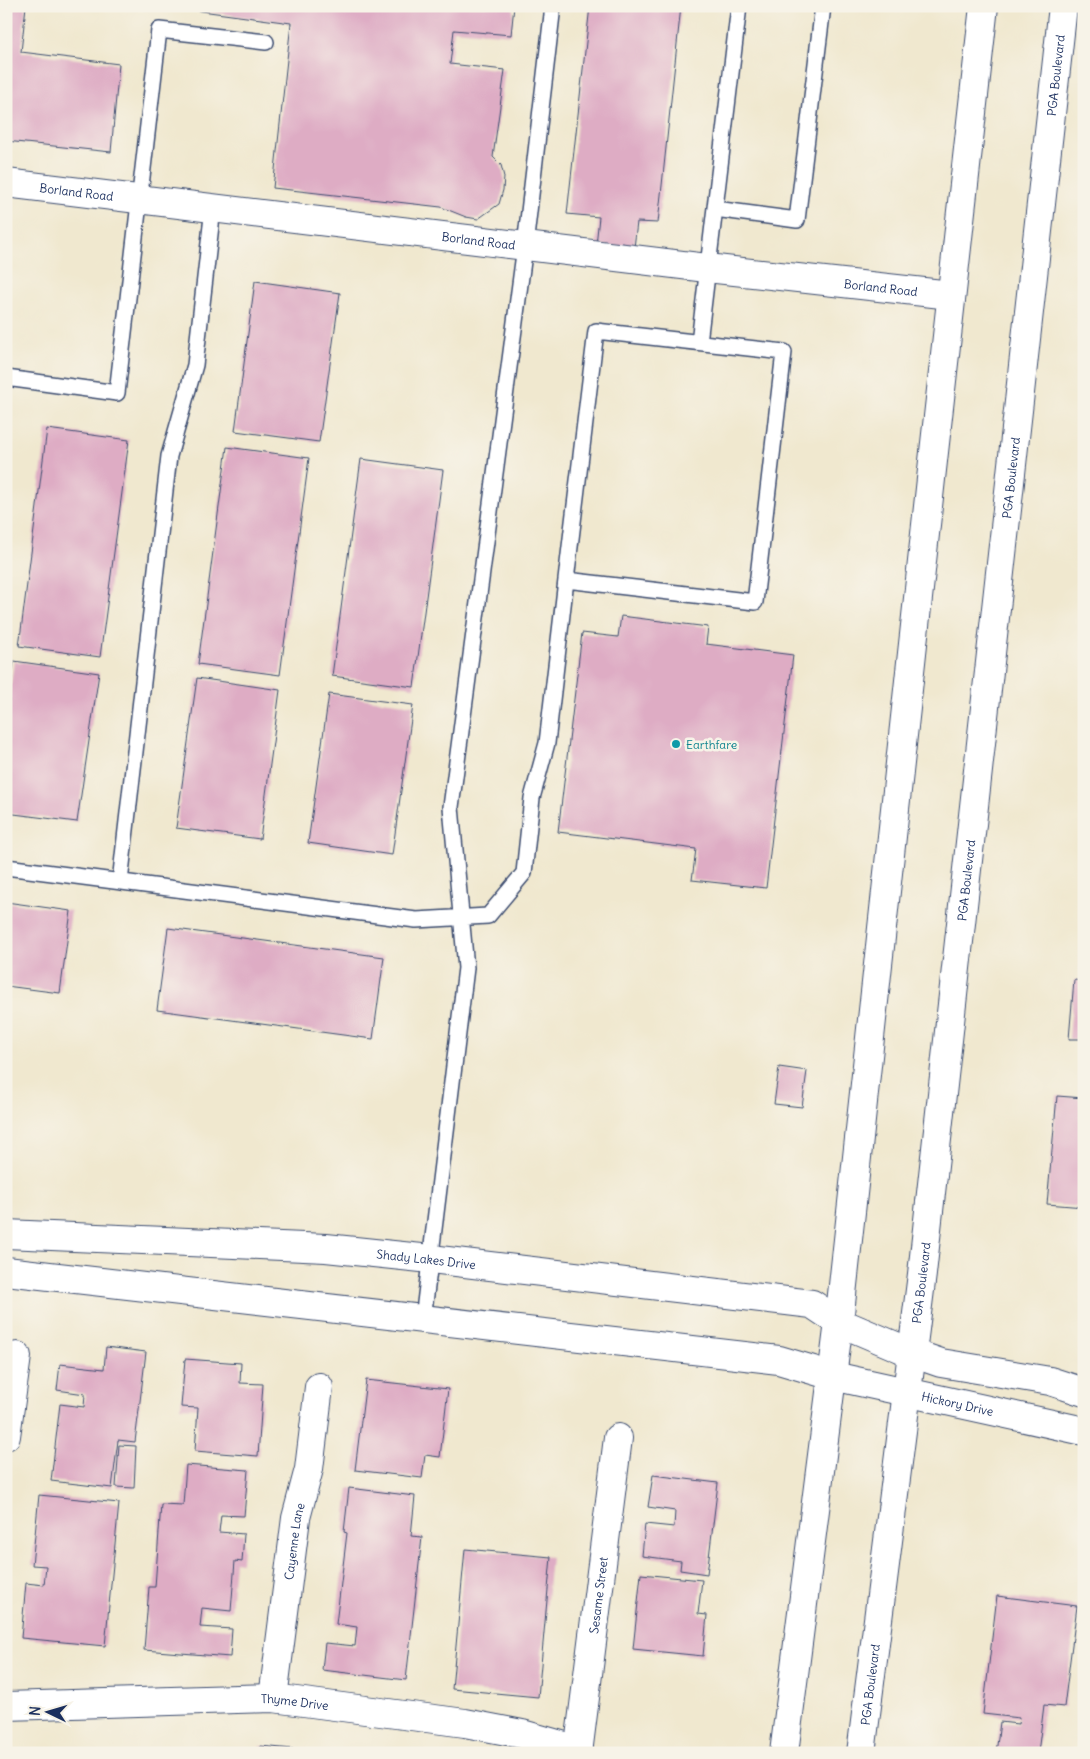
<svg xmlns="http://www.w3.org/2000/svg" width="1090" height="1759" font-family="Delius,sans-serif">
  <style>
    .building { fill: #deacc4 }
    .lines { fill: none; stroke-linecap: round; stroke-linejoin: round }
    .service-casing { stroke: #3b4b6f; stroke-width: 18 }
    .minor-casing { stroke: #3b4b6f; stroke-width: 30 }
    .primary-casing { stroke: #3b4b6f; stroke-width: 30 }
    .service { stroke: #fff; stroke-width: 15 }
    .minor { stroke: #fff; stroke-width: 28 }
    .primary { stroke: #fff; stroke-width: 28 }
    .culture-dot { fill: #0f9aa8; stroke: #f7f3e8; stroke-width: 2 }
    .labels { text-anchor: middle; dominant-baseline: central; stroke-width: 5; stroke-linejoin: round; paint-order: stroke }
    .street-label { font-size: 12px; fill: #1b2f5e; stroke: #f7f3e8 }
    .culture-label { font-size: 12px; fill: #0d838f; stroke: #f7f3e8; text-anchor: start }
  </style>
  <rect width="100%" height="100%" fill="#f7f3e8"/>
  <filter id="ink" filterUnits="userSpaceOnUse"><feTurbulence type="fractalNoise" baseFrequency=".02" numOctaves="2"/><feDisplacementMap in="SourceGraphic" scale="10" xChannelSelector="R" yChannelSelector="G"/><feConvolveMatrix kernelMatrix="1 2 1 2 8 2 1 2 1" color-interpolation-filters="sRGB"/></filter>
  <filter id="wash" filterUnits="userSpaceOnUse"><feTurbulence type="fractalNoise" baseFrequency=".0096" numOctaves="4" result="noise"/><feDisplacementMap in="SourceGraphic" scale="20" xChannelSelector="R" yChannelSelector="G"/><feGaussianBlur stdDeviation="1.12" result="paint"/><feColorMatrix in="noise" values="0 0 0 0 0 0 0 0 0 0 0 0 0 0 0 0 0 1.4 0 .05"/><feComposite in="paint" operator="in"/></filter>
  <g filter="url(#wash)">
    <rect width="100%" height="100%" fill="#f0e8cf"/>
    <g id="blocks">
      <path class="building" d="M6,6H26L21,52L119,64L111,152L6,141Z
        M164,6H514L511,35L454,30L450,64L505,70L493,157L501,165L504,177L503,190L499,204L478,219L466,217L441,207L273,188L291,23Z
        M590,6H681L658,223L637,222L634,248L596,245L599,217L567,214Z
        M255,281L340,293L319,442L235,431Z
        M47,429L129,440L100,657L19,646Z
        M227,447L309,458L280,675L198,664Z
        M361,459L443,470L414,687L332,676Z
        M621,616L708,627L706,644L793,655L766,888L692,880L696,849L558,832L582,633L618,637Z
        M14,661L99,673L77,822L6,813V720Z
        M197,678L280,690L260,839L176,828Z
        M329,694L413,705L392,855L308,843Z
        M6,902L71,911L60,993L6,986Z
        M168,928L384,957L373,1039L157,1010Z
        M1074,980L1084,981V1039H1069Z
        M779,1067L807,1071L802,1107L774,1104Z
        M1057,1096L1084,1098V1207L1047,1204Z
        M106,1347L146,1352L135,1442L118,1440L112,1488L51,1481L60,1404L84,1407L85,1394L57,1390L60,1364L104,1369Z
        M185,1359L241,1363L240,1383L263,1384L258,1456L195,1451L198,1408L181,1407Z
        M366,1380L448,1389L440,1457L425,1455L422,1478L355,1470Z
        M119,1445L136,1446L134,1488L116,1487Z
        M186,1465L248,1470L244,1516L221,1515L219,1532L244,1534L242,1562L235,1561L231,1611L202,1608L200,1627L232,1629L230,1657L144,1650L149,1587H155L161,1504L183,1505Z
        M653,1475L718,1483L707,1574L680,1570L681,1561L642,1556L645,1524L674,1527L675,1511L648,1507Z
        M349,1488L415,1496L411,1536L422,1537L406,1680L322,1670L325,1643L355,1646L357,1627L336,1624L347,1533L344,1532Z
        M39,1495L119,1503L105,1646L21,1638L26,1583L44,1585L46,1566L32,1565Z
        M465,1549L551,1557L538,1697L452,1689Z
        M641,1574L702,1580L698,1614L707,1615L703,1656L633,1649Z
        M997,1596L1077,1606L1064,1707L1044,1705L1038,1753H996L1000,1722L1018,1724L1019,1718L983,1714Z
        M260,1746L293,1749V1753H259Z"/>
    </g>
  </g>
  <g filter="url(#ink)">
    <use href="#blocks" fill-opacity="0" stroke="#3b4b6f" stroke-width="1"/>
    <g class="lines">
      <g class="service-casing">
        <path id="service" d="M715,209L797,220L823,6
          M596,331L784,352L755,602L566,580Z
          M699,342L739,6
          M6,378L117,393L159,30L266,42
          M6,867L416,920L488,916L524,873L532,798L547,743L566,580
          M120,882L169,456L195,365L213,208
          M423,1319L466,968L451,807L525,246L553,6"/>
      </g>
      <g class="minor-casing">
        <g id="minor">
          <path id="s1" d="M6,183L707,268L951,295"/>
          <path id="s2" d="M6,1234L326,1248L431,1259L812,1304L839,1322L912,1353L941,1363L1050,1381L1084,1392"/>
          <path id="s3" d="M6,1271L779,1360L833,1376L1084,1431"/>
          <path d="M6,1436L17,1356"/>
          <path id="s4" d="M273,1698L296,1518L309,1469L319,1387"/>
          <path id="s5" d="M6,1706L273,1698L465,1723L522,1734L579,1750"/>
          <path id="s6" d="M578,1753L618,1438"/>
        </g>
      </g>
      <g class="primary-casing">
        <g id="primary">
          <path d="M784,1753L839,1322L931,479L984,6"/>
          <path id="s7" d="M861,1753L922,1274L1063,6"/>
        </g>
      </g>
      <use href="#service" class="service"/>
      <use href="#minor" class="minor"/>
      <use href="#primary" class="primary"/>
    </g>
  </g>
  <circle class="culture-dot" cx="676" cy="744" r="5"/>
  <g class="labels">
    <g class="street-label">
      <text stroke="none"><textPath href="#s7" startOffset="1689">PGA Boulevard</textPath></text>
      <text stroke="none"><textPath href="#s1" startOffset="71">Borland Road</textPath></text>
      <text stroke="none"><textPath href="#s1" startOffset="476">Borland Road</textPath></text>
      <text stroke="none"><textPath href="#s1" startOffset="881">Borland Road</textPath></text>
      <text stroke="none"><textPath href="#s7" startOffset="1284">PGA Boulevard</textPath></text>
      <text stroke="none"><textPath href="#s7" startOffset="879">PGA Boulevard</textPath></text>
      <text stroke="none"><textPath href="#s2" startOffset="421">Shady Lakes Drive</textPath></text>
      <text stroke="none"><textPath href="#s7" startOffset="474">PGA Boulevard</textPath></text>
      <text stroke="none"><textPath href="#s3" startOffset="962">Hickory Drive</textPath></text>
      <text stroke="none"><textPath href="#s4" startOffset="158">Cayenne Lane</textPath></text>
      <text stroke="none"><textPath href="#s6" startOffset="159">Sesame Street</textPath></text>
      <text stroke="none"><textPath href="#s7" startOffset="69">PGA Boulevard</textPath></text>
      <text stroke="none"><textPath href="#s5" startOffset="289">Thyme Drive</textPath></text>
    </g>
    <g class="culture-label">
      <text x="686" y="744">Earthfare</text>
    </g>
  </g>
  <rect width="1090" height="1759" fill="none" stroke="#f7f3e8" stroke-width="25"/>
  <g transform="translate(48 1712) rotate(275)" stroke="#f7f3e8" stroke-width="4" paint-order="stroke">
  <path d="M0-4L9 19L0 12L-9 19Z" fill="#1b2f5e"/>
  <text y="-8" font-size="14" font-weight="bold" text-anchor="middle" fill="#1b2f5e">N</text>
  </g>
</svg>
